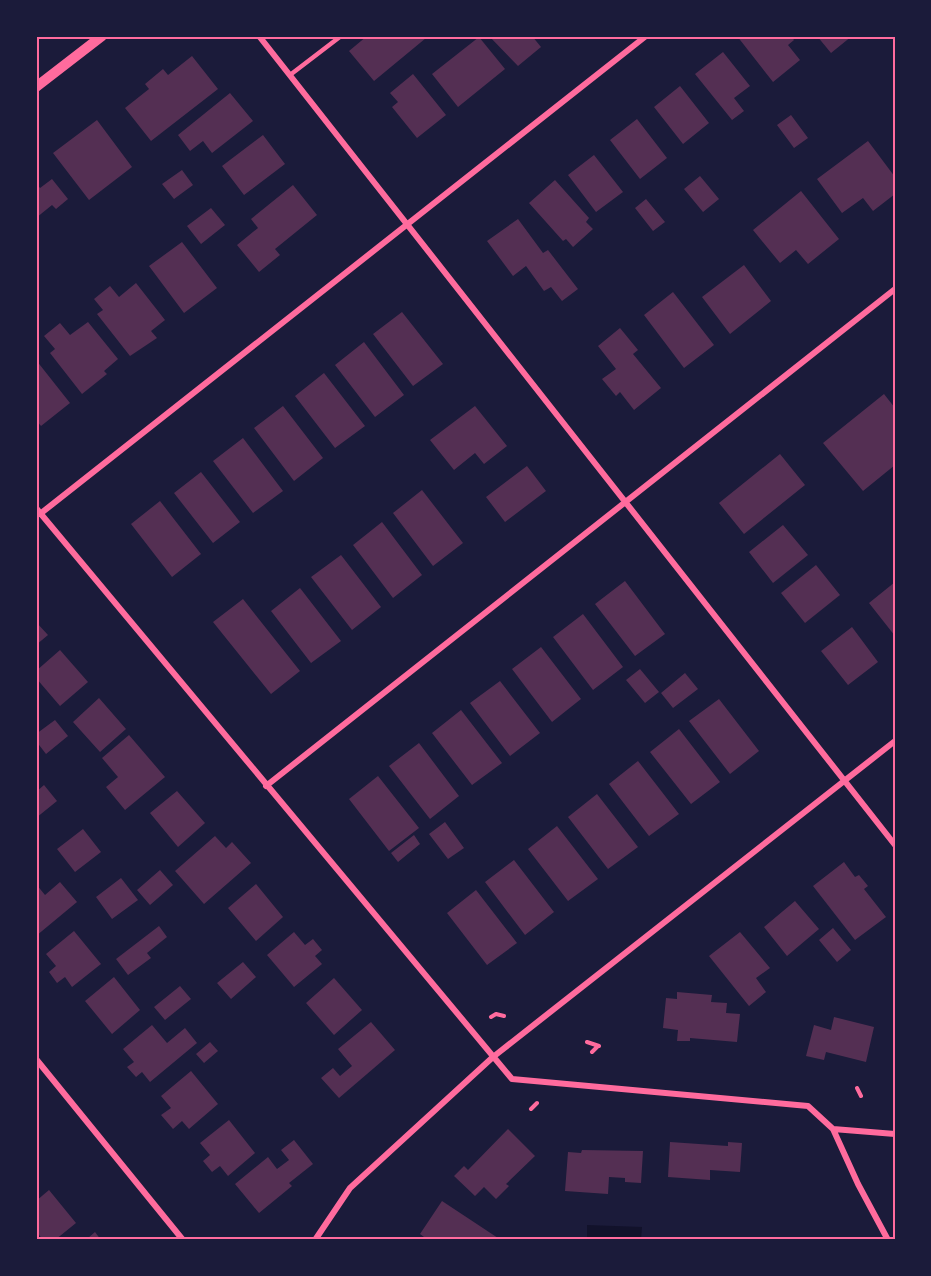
<svg xmlns="http://www.w3.org/2000/svg" width="931" height="1276" font-family="Raleway,sans-serif">
  <style>
    .water { fill: #12122b }
    .building { fill: #542f53 }
    .lines { fill: none; stroke-linecap: round; stroke-linejoin: round }
    .path { stroke: #ff6b9d; stroke-width: 4 }
    .service { stroke: #ff6b9d; stroke-width: 4.5 }
    .minor { stroke: #ff6b9d; stroke-width: 6 }
    .tertiary { stroke: #ff6b9d; stroke-width: 10 }
    .neatline { fill: none; stroke: #ff6b9d; stroke-width: 2 }
  </style>
  <rect width="100%" height="100%" fill="#1b1b3a"/>
  <path class="water" d="M587,1225L642,1227L641,1240H587Z"/>
  <path class="building" d="M367,36H424L426,38L374,81L349,51Z
    M489,36H532L541,47L518,66Z
    M737,36H791L794,40L788,45L800,60L773,82Z
    M817,36H852L831,53Z
    M479,37L505,69L458,107L432,74Z
    M723,52L750,86L734,98L744,111L732,120L695,74Z
    M192,56L218,89L151,141L125,108L149,89L145,84L163,69L168,75Z
    M413,74L446,115L417,138L392,107L398,102L390,93Z
    M680,86L709,123L683,144L654,107Z
    M230,93L253,121L212,153L203,141L190,151L178,135Z
    M791,115L808,138L794,148L777,125Z
    M637,119L667,158L640,179L610,140Z
    M97,120L132,167L89,200L53,153Z
    M263,135L285,164L244,195L222,166Z
    M868,141L895,177V194L873,211L863,198L842,213L817,179Z
    M594,155L623,192L596,212L568,175Z
    M182,170L193,185L174,199L162,184Z
    M700,176L719,199L703,212L684,189Z
    M52,179L68,199L56,209L52,205L36,218V183L40,188Z
    M555,180L589,218L586,222L593,229L573,247L566,239L563,241L529,203Z
    M293,185L317,215L275,249L280,255L259,272L237,245L258,228L251,219Z
    M801,191L839,239L808,264L796,250L780,263L753,230Z
    M646,199L665,222L653,231L635,208Z
    M211,208L225,225L201,244L187,226Z
    M518,219L543,253L548,250L578,289L562,301L551,287L544,291L526,266L513,276L487,241Z
    M182,242L217,288L184,313L149,266Z
    M744,265L771,301L730,334L702,297Z
    M136,283L165,320L151,331L157,338L130,356L97,314L103,310L94,299L110,286L119,297Z
    M673,292L714,345L684,368L644,315Z
    M402,312L443,364L413,386L373,334Z
    M88,322L118,359L104,371L107,374L82,394L50,353L55,349L44,336L60,323L70,335Z
    M620,328L638,350L633,354L661,388L634,410L620,392L616,396L602,379L616,369L598,346Z
    M364,342L404,395L375,417L335,365Z
    M36,360L70,403L41,426L36,420Z
    M324,373L365,426L335,448L295,396Z
    M884,394L895,408V465L863,491L823,443Z
    M283,406L323,458L294,481L254,428Z
    M475,406L507,446L484,464L475,453L454,470L430,440Z
    M243,438L283,491L253,513L213,461Z
    M780,454L805,485L744,534L719,503Z
    M527,466L546,491L505,522L486,497Z
    M201,472L240,522L213,543L174,493Z
    M422,490L463,543L433,566L393,513Z
    M160,501L201,554L172,577L131,524Z
    M382,522L422,575L393,598L353,545Z
    M783,525L808,555L773,583L749,552Z
    M341,555L381,607L352,630L311,577Z
    M816,565L840,595L805,623L781,593Z
    M625,581L665,634L635,656L595,604Z
    M895,582V636L869,603Z
    M300,588L341,641L311,663L271,611Z
    M243,599L300,671L271,694L213,622Z
    M583,614L623,667L593,690L553,637Z
    M36,622L48,635L36,645Z
    M852,627L878,662L848,685L821,651Z
    M541,647L581,699L552,722L512,669Z
    M60,650L88,682L60,706L36,678V671Z
    M640,669L659,692L645,703L626,680Z
    M685,673L698,689L673,708L661,693Z
    M500,681L540,733L510,756L470,703Z
    M99,698L126,729L100,752L73,722Z
    M719,699L759,751L730,774L689,721Z
    M461,710L502,763L472,785L432,733Z
    M55,720L68,736L46,754L36,741V734Z
    M679,729L720,782L691,804L650,752Z
    M129,735L165,777L125,810L106,787L118,777L102,758Z
    M419,743L459,796L430,819L389,766Z
    M638,761L679,814L649,836L609,784Z
    M378,776L419,828L389,851L349,799Z
    M44,785L57,801L36,818V792Z
    M177,791L205,823L178,847L150,813Z
    M597,794L638,847L608,869L568,817Z
    M445,822L464,848L448,859L429,834Z
    M557,826L598,879L568,901L528,849Z
    M83,829L101,852L75,872L57,849Z
    M414,835L420,844L398,862L391,853Z
    M215,836L226,848L232,842L251,863L204,904L175,871Z
    M514,860L554,912L525,935L485,882Z
    M844,862L855,877L859,875L868,886L864,889L886,917L855,940L813,886Z
    M160,870L173,885L150,905L137,890Z
    M121,878L138,900L112,919L96,897Z
    M60,882L77,902L36,936V884L45,895Z
    M256,884L283,917L256,941L228,908Z
    M476,890L517,943L487,965L447,913Z
    M795,901L819,929L787,956L764,927Z
    M159,926L167,937L147,953L151,958L128,975L116,959Z
    M833,928L851,950L837,962L819,940Z
    M74,931L101,964L72,987L65,977L57,983L49,972L56,966L46,954Z
    M294,932L305,945L313,939L322,950L315,956L322,964L294,987L267,955Z
    M740,932L770,968L756,978L766,992L749,1006L709,956Z
    M243,962L256,977L231,999L217,983Z
    M114,977L140,1010L112,1034L85,1001Z
    M334,978L362,1010L334,1035L306,1003Z
    M180,986L191,999L165,1020L154,1007Z
    M677,992L712,995L711,1002L727,1003L726,1013L740,1014L737,1042L690,1038V1041H677L678,1030L663,1028L666,998L677,999Z
    M834,1017L874,1027L866,1062L826,1052L824,1060L806,1056L814,1025L831,1030Z
    M371,1022L395,1050L339,1098L321,1078L333,1068L340,1076L352,1066L338,1049Z
    M152,1025L167,1043L185,1028L197,1043L150,1082L142,1072L136,1077L127,1067L134,1062L123,1049Z
    M210,1042L218,1051L204,1063L196,1054Z
    M191,1071L218,1104L189,1129L182,1121L173,1129L161,1115L171,1108L161,1096Z
    M229,1120L255,1153L228,1176L220,1166L212,1172L203,1161L210,1155L200,1143Z
    M508,1129L535,1156L506,1184L509,1186L496,1199L484,1187L475,1196L454,1176L464,1166L468,1170Z
    M294,1140L313,1164L289,1183L292,1186L259,1213L235,1184L268,1157L277,1169L289,1160L281,1150Z
    M670,1142L728,1146V1142L742,1143L740,1172L710,1170V1180L668,1177Z
    M582,1150L643,1151L641,1183L625,1182V1178L609,1177L608,1194L565,1191L568,1152L581,1153Z
    M49,1190L76,1223L55,1240H43L36,1231V1201Z
    M442,1201L498,1238L497,1240H428L420,1234Z
    M95,1232L101,1240H86L88,1238Z"/>
  <g class="lines">
    <path class="path" d="M491,1017L496,1014L504,1016
      M587,1042L599,1046
      M592,1052L598,1046
      M857,1088L861,1096
      M531,1109L537,1103"/>
    <path class="service" d="M290,75L341,36"/>
    <path class="minor" d="M259,36L895,845
      M36,508L512,1079L808,1106L833,1129L858,1184L888,1240
      M40,514L646,36
      M266,786L895,289
      M36,1059L183,1240
      M833,1129L895,1134
      M315,1240L350,1188L493,1057L895,741"/>
    <path class="tertiary" d="M36,87L102,36"/>
  </g>
  <rect width="931" height="1276" fill="none" stroke="#1b1b3a" stroke-width="75"/>
  <rect x="38" y="38" width="856" height="1200" class="neatline"/>
</svg>
